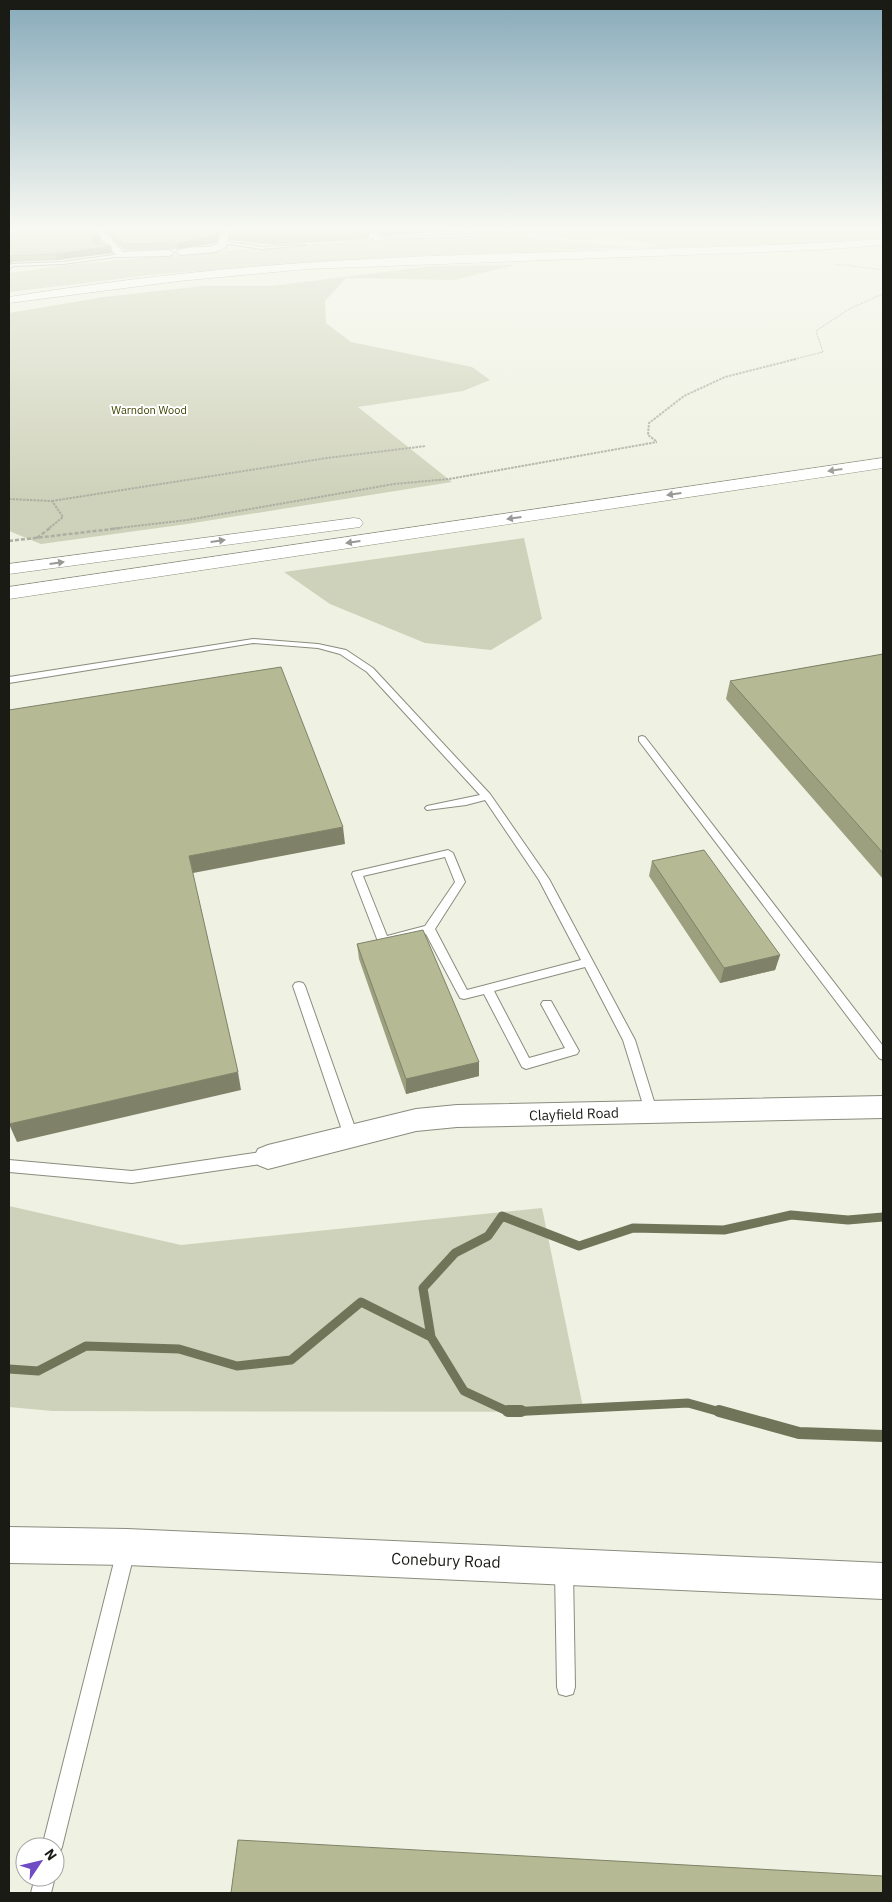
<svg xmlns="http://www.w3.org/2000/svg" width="892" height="1902" font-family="'IBM Plex Sans',sans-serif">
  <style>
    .green { fill: #cfd2ba }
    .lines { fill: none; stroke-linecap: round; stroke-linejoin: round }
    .stream-far1 { stroke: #707458; stroke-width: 9 }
    .stream { stroke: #707458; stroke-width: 12 }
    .lane-casing { stroke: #8a8c7e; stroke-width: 2 }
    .street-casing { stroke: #8a8c7e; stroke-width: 2 }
    .primary-casing { stroke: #8a8c7e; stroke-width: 1 }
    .highway-casing { stroke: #8a8c7e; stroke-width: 1 }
    .path-far2 { stroke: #aeafa3; stroke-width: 1; stroke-dasharray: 2 1; stroke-linecap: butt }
    .path-far1 { stroke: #aeafa3; stroke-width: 2; stroke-dasharray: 2.5 1; stroke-linecap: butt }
    .path { stroke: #aeafa3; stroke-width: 2.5; stroke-dasharray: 4 2; stroke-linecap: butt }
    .lane { fill: #fff; fill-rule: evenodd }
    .street { fill: #fff; fill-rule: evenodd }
    .primary { fill: #fff; fill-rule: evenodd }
    .highway { fill: #fff; fill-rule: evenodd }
    .wall { fill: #9ca07f }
    .shaded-wall { fill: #7f8268 }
    .building { fill: #b5ba94; stroke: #7f8268 }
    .oneway { fill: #989896 }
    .labels { text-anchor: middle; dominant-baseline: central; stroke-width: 4; stroke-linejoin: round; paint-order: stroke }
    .far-park-label { font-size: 11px; fill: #404402; stroke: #fff }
    .street-label { font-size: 14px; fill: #1b1b16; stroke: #fff }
    .near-street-label { font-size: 16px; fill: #1b1b16; stroke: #fff }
  </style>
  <rect width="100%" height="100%" fill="#eff1e2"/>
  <path class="green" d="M471,230H484L545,240L641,248L660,245L623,239L574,240L509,230H883V239L808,244L651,250L641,248L589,249L331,261L159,274L9,292V273L67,265L173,255L370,240L479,235Z
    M515,265L454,280L346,278L325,301L326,323L351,342L472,367L490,380L463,391L358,407L452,482L187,524L41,544L9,531V313L104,297L203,286H271L433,266Z
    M524,538L542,619L491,650L425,643L330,604L284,572Z
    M9,1206L181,1245L542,1208L584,1412L52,1411L9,1407Z"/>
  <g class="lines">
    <path class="stream-far1" d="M431,1337L464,1391L509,1412L688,1403L724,1413
      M9,1369L38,1371L86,1346L179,1349L237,1366L291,1360L361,1302L431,1337L423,1288L455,1253L488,1236L502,1216L579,1246L633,1228L724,1230L791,1215L848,1220L883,1217"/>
    <path class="stream" d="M508,1411H521
      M719,1411L799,1433L883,1436"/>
    <g class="lane-casing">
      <path id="lane" d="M213,230H221L234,234L232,235Z
        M470,234L471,236L379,239L381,238Z
        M223,241L262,247L306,245L262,249L221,243Z
        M121,254L123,256L63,264L13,266L9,269V266L12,264L63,262Z
        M253,639L318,644L346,650L373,668L490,794L549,879L635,1040L657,1111L656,1115L651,1116L646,1115L645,1111L623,1040L585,967L494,991L529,1058L565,1048L541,1004L543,1001H551L579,1051L577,1054L526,1069L522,1067L484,994L464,999L460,998L426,934L383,945L379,944L352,874L353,872L448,850L453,853L465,882L435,929L467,990L581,960L539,880L485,800L466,805L427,810L425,808L427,806L480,795L367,672L340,654L318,648L253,643L9,683V677ZM445,857L455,882L425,926L387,936L363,876Z
        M642,736L645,737L883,1046V1060L879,1058L639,741V737Z
        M299,982L303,983L305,986L358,1136L356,1140L351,1141L346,1140L344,1136L293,986L295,983Z
        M268,1151L273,1153L275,1157L273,1161L268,1163L132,1183L9,1172V1160L132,1171Z
        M126,1541L132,1544L135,1550L62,1847L59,1854L55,1856V1847H42L117,1550L120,1544Z
        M564,1562L570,1565L573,1571L575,1687L573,1694L566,1696L559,1694L557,1687L555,1571L558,1565Z
        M35,1877H55L51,1893H31Z"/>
    </g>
    <g class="street-casing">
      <path id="street" d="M89,230C106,230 112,240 123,252L169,250L174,253L169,256L118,257L110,248H96V244L106,243Z
        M234,230H246L227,239L226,247L215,252L181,255L176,252C187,244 206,250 218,244L220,236Z
        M352,230H365L385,239L378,241Z
        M883,1096V1118L457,1127L416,1131L268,1169L258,1165L254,1157L258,1149L268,1145L416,1109L457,1105Z
        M9,1527L127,1529L883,1563V1599L127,1565L9,1563Z"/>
    </g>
    <g class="primary-casing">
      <path id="primary" d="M883,239V245L817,250L307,269L179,281L9,303V297C122,279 236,266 350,260C528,250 706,251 883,239Z"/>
    </g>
    <g class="highway-casing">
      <path id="highway" d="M883,458V468L9,599V587Z
        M354,518L360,519L363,523L360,527L9,574V564Z"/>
    </g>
    <path class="path-far2" d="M493,230L530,238
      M650,234L674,230
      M836,264L883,270
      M791,360L823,352L816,331L849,309L883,294"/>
    <path class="path-far1" d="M656,441L648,435L649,423L684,396L725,377L796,359
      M9,499L52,501L63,517L48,529
      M52,501L327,458L426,446
      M110,529L187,520L394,484L449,479L657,442"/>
    <path class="path" d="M37,538L50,528
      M9,541L121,528"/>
    <use href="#lane" class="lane"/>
    <use href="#street" class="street"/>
    <use href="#primary" class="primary"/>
    <use href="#highway" class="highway"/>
  </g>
  <path class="wall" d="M97,230H220V234L216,243L177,249L124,250L105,232Z
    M370,230H465L383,236Z
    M369,233V239L275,245L229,240L228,234Z
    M9,234L100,235L101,242L95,243L112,253L57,260L12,262L9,265Z
    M883,654V879L726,699L730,681Z
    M652,861L780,955L775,970L720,983L649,876Z
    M357,944L479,1076L406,1094L359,959Z"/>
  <path class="shaded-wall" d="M218,230H220V234L216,243L177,249V243Z
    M383,230H465L383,236Z
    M100,235L101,242L95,243V249L111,246L112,253L57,260L56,254L93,243V237Z
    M10,256L12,262L9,265V257Z
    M343,827L345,844L193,873L189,856Z
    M780,955L775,970L720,983L724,968Z
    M479,1062V1076L406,1094V1079Z
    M238,1072L241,1090L17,1142L9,1124Z"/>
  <path class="building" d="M26,230H93L100,235L93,237V243L108,244L111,246L56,254L10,256L9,257V234Z
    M108,230H218L216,236L177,243L123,244Z
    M237,230H362L369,233L274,238L228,234Z
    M883,654V853L730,681Z
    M281,667L343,827L189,856L238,1072L9,1124V710Z
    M704,850L780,955L724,968L652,861Z
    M423,930L479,1062L406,1079L357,944Z
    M238,1840L883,1876V1893H231Z"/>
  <defs><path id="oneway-solid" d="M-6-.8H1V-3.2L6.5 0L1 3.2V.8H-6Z" transform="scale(1.25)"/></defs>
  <g class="oneway">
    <use href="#oneway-solid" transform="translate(835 470) rotate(172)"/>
    <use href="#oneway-solid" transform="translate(674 494) rotate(172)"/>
    <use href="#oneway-solid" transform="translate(514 518) rotate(172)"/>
    <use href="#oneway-solid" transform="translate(218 541) rotate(-8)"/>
    <use href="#oneway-solid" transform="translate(353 542) rotate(172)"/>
    <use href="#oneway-solid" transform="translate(57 563) rotate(-8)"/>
  </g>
  <linearGradient id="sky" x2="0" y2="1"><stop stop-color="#87aaba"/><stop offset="0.46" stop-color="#f8f9f2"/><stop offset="1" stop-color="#f8f9f2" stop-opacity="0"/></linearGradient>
  <rect width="892" height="496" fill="url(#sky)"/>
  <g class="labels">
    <g class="far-park-label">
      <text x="149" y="410">Warndon Wood</text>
    </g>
    <g class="street-label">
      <text transform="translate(574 1114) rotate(-2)">Clayfield Road</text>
    </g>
    <g class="near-street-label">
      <text transform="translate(446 1560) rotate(2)">Conebury Road</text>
    </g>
  </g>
  <rect width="892" height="1902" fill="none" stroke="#1b1b16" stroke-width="20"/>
  <g transform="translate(40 1862) rotate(55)"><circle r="24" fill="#ffffff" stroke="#a4a4a2"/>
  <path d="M0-4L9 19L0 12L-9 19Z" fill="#6f4bc4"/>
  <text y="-8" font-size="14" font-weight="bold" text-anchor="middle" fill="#1b1b16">N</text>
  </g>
</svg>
